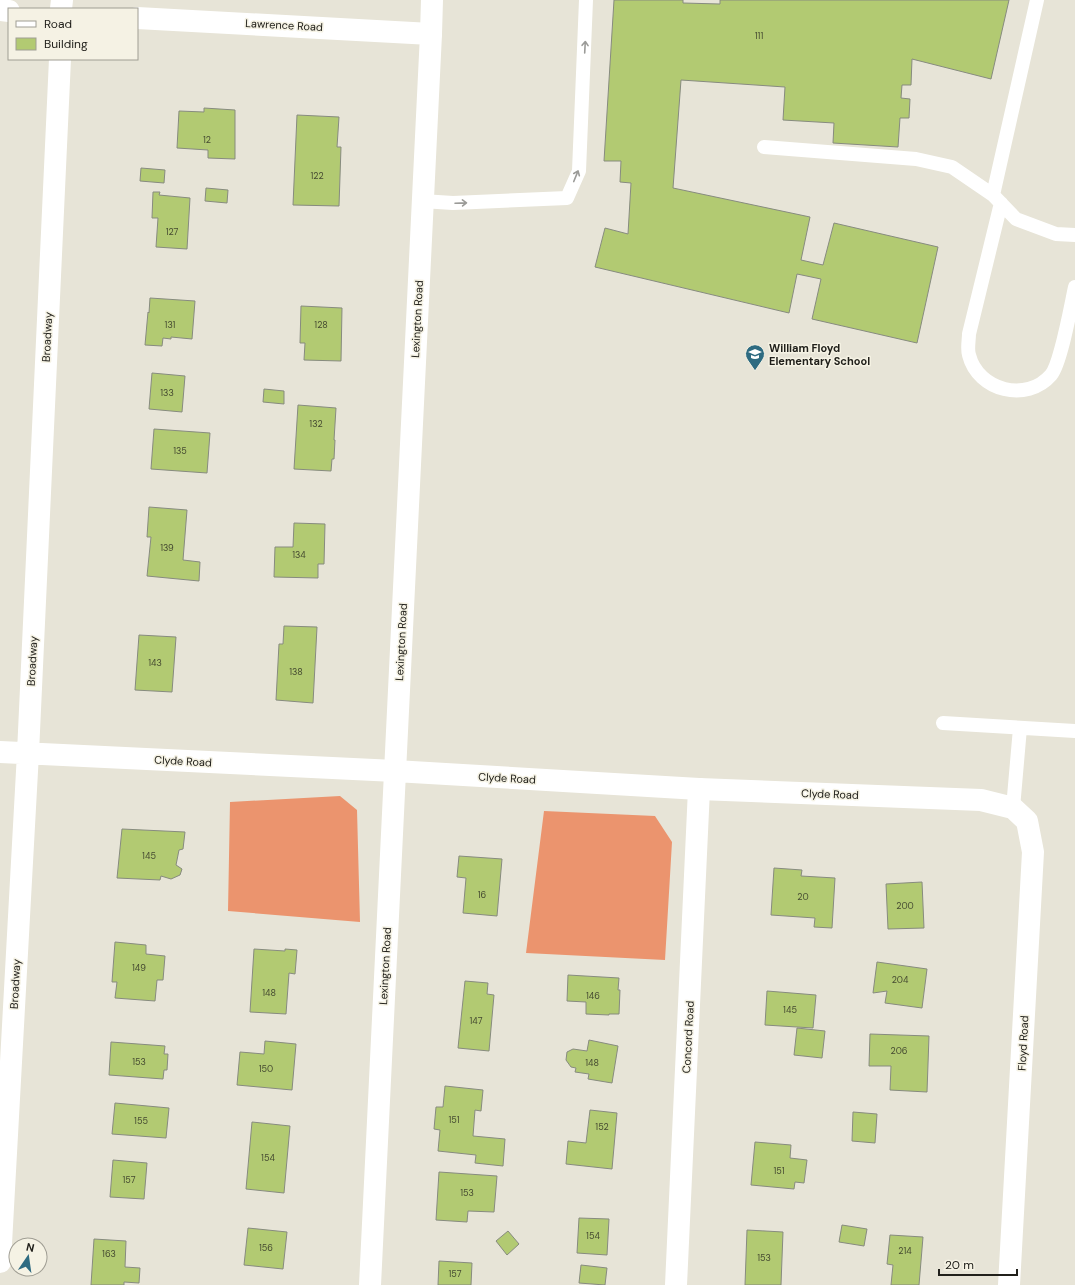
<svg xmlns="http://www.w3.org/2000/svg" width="1075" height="1285" font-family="'DM Sans',sans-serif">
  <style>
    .forest { fill: #eb946e }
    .building { fill: #b2ca72; stroke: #878b7f }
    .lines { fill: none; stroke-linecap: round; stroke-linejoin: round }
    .lane { stroke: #fff; stroke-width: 14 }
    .street { stroke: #fff; stroke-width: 22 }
    .secondary { stroke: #fff; stroke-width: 22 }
    .oneway { stroke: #9b9b98 }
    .labels { text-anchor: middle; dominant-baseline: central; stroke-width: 3; stroke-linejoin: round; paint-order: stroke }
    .number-label { font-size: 9px; fill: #454a31 }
    .street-label { font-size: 11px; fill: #21201b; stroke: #f5f2e4 }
    .poi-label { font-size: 11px; font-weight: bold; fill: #21201b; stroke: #f5f2e4; text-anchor: start }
  </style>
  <rect width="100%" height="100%" fill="#e7e4d7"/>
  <path class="forest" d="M340,796L357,810L360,922L228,911L230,802Z
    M544,811L655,816L672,842L665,960L526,953Z"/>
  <path class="building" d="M614,0H683V3L720,4V0H1009L991,79L912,59L911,85H902L901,98L910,99L909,118H900L898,147L833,143L834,123L783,120L785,87L681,80L673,188L810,217L801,260L823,265L834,223L938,247L917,343L812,319L821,279L797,274L789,313L595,267L605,228L628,234L631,183L620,182L621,161H604Z
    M204,108L235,110V159L208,158V150L177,148L179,111L204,112Z
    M297,115L339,117L337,147H341L339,206L293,205Z
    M141,168L165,170L164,183L140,181Z
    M206,188L228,190L227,203L205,201Z
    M153,192H160L159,195L190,198L187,249L156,247L158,218H152Z
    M150,298L195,301L192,339L171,337V339L163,338L162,346L145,345L148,312L149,313Z
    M301,306L342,308L341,361L304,360L305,343H300Z
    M152,373L185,376L182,412L149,409Z
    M264,389L284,391V404L263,402Z
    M298,405L336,408L334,440H335L334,459H332L331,471L294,469Z
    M154,429L210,433L207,473L151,469Z
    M149,507L187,510L183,560L200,562L199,581L147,576L151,537H147Z
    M294,523L325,524L324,564H318V578L274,577L275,547H293Z
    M284,626L317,627L313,703L276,700L279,644H283Z
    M139,635L176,637L172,692L135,690Z
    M122,829L185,832L183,849L179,850L176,865L182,869L180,875L171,879L161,876L160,880L117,878Z
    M459,856L502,859L497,916L463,913L466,878L457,877Z
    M774,868L802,870L801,876L835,878L832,928L814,927L815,918L771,915Z
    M922,882L924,928L888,929L886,884Z
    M115,942L146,945V954L165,956L163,980H157L155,1001L115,998L117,982H112Z
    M254,949L285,951V949L297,950L295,974L289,973L286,1014L250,1012Z
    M877,962L927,969L922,1008L885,1003L887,991L873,993Z
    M568,975L619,978L618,990H620L619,1014H609V1015L586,1014V1002L567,1001Z
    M465,981L488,983L487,994L494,995L489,1051L458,1048Z
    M767,991L816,995L813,1028L765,1025Z
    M797,1028L825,1031L822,1058L794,1055Z
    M870,1034L929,1036L927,1092L890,1090L891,1066H869Z
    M589,1040L618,1046L612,1083L588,1079L589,1074L575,1072L576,1068L571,1067L566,1060L567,1052L573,1049L587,1051Z
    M265,1041L296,1044L292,1090L237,1085L240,1052L264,1054Z
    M111,1042L165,1046L164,1054H168L167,1070H164L163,1079L109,1075Z
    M445,1086L483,1090L481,1111L475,1110L473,1136L505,1139L503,1166L475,1163L476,1155L438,1151L440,1130L434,1129L436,1107H443Z
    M115,1103L169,1108L166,1138L112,1134Z
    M590,1110L617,1113L612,1169L566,1164L568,1141L586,1143Z
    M853,1112L877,1114L875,1143L852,1141Z
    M252,1122L290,1126L284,1193L246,1189Z
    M755,1142L791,1145L790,1158L807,1160L804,1183L795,1182L794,1189L751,1185Z
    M113,1160L147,1163L144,1199L110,1197Z
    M439,1172L497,1176L494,1212L468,1211L467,1222L436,1220Z
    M579,1218L609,1219L607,1255L577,1253Z
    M842,1225L867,1229L864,1246L839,1242Z
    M248,1228L287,1232L283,1269L244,1265Z
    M747,1230L783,1232L781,1285H745Z
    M508,1231L519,1244L507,1255L496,1241Z
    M890,1235L923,1237L919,1285H891L893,1265L887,1264Z
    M94,1239L126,1241L125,1267L140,1268L139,1283L124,1282V1285H91Z
    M439,1261L472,1263L471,1285H438Z
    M581,1265L607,1268L605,1285L579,1283Z"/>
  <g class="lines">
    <path class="lane" d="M764,147L916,159L952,167L993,195L1016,219L1056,234L1075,235
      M993,195L1037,0
      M422,201L453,203L567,198L579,171L586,0
      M1001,203L969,334C969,340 967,349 969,355C978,391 1027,403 1051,375C1061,363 1071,305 1075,287
      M943,723L1075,731
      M1013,808L1020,728"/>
    <path class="street" d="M61,9L62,0
      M431,34L432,0
      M0,752L395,771
      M0,1262L28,753L60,59
      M676,1285L699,789"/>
    <path class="secondary" d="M0,10L9,11
      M137,18L431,34L370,1285
      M395,771L699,789L981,800L1013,808L1027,821L1033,852L1009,1285"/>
  </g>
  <defs><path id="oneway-shaft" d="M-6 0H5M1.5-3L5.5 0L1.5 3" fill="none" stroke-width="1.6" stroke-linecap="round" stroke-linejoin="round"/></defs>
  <g class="oneway">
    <use href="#oneway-shaft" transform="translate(585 47) rotate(-87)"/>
    <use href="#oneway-shaft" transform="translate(576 176) rotate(-68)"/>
    <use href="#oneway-shaft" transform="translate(461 203) rotate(-2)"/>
  </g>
  <defs>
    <g id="school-pin" transform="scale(1)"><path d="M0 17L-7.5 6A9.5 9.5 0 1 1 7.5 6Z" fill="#2e6b81" stroke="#f5f2e4"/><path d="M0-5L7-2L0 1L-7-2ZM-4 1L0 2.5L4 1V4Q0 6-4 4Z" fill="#fff"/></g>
  </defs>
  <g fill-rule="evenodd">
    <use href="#school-pin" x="755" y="354"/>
  </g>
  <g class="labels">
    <g class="number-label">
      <text x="759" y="36">111</text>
      <text x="207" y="140">12</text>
      <text x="317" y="176">122</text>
      <text x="172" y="232">127</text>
      <text x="170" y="325">131</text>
      <text x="321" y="325">128</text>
      <text x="167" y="393">133</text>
      <text x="316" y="424">132</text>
      <text x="180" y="451">135</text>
      <text x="167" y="548">139</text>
      <text x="299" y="555">134</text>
      <text x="155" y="663">143</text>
      <text x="296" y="672">138</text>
      <text x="149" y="856">145</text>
      <text x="482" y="895">16</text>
      <text x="803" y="897">20</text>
      <text x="905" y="906">200</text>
      <text x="139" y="968">149</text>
      <text x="900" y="980">204</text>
      <text x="269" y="993">148</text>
      <text x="593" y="996">146</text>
      <text x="790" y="1010">145</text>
      <text x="476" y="1021">147</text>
      <text x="899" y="1051">206</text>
      <text x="139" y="1062">153</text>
      <text x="592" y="1063">148</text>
      <text x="266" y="1069">150</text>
      <text x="454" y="1120">151</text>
      <text x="141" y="1121">155</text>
      <text x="602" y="1127">152</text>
      <text x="268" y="1158">154</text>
      <text x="779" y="1171">151</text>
      <text x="129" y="1180">157</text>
      <text x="467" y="1193">153</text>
      <text x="593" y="1236">154</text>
      <text x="266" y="1248">156</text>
      <text x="905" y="1251">214</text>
      <text x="109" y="1254">163</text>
      <text x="764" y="1258">153</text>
      <text x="455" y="1274">157</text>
    </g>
    <g class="street-label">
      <text transform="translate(284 25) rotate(3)">Lawrence Road</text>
      <text transform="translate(417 319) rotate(-87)">Lexington Road</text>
      <text transform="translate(47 337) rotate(-87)">Broadway</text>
      <text transform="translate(401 642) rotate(-87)">Lexington Road</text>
      <text transform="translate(32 661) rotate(-87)">Broadway</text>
      <text transform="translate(183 761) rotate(3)">Clyde Road</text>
      <text transform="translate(507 778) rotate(3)">Clyde Road</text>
      <text transform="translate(830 794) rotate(2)">Clyde Road</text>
      <text transform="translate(385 966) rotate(-87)">Lexington Road</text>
      <text transform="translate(15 984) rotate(-87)">Broadway</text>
      <text transform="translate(688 1037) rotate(-87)">Concord Road</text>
      <text transform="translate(1023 1043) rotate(-87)">Floyd Road</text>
    </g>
    <g class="poi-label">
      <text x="769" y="348">William Floyd<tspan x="769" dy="13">Elementary School</tspan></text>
    </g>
  </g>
  <rect x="8" y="8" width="130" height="52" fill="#f5f2e4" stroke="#a09e94"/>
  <rect x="16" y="21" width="20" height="6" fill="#ffffff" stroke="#a09e94"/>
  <text x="44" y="28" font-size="12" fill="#21201b">Road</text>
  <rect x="16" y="38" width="20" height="12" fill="#b2ca72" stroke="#a09e94"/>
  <text x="44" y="48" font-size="12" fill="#21201b">Building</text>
  <g transform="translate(28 1257) rotate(13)"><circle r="19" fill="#f5f2e4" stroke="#a09e94"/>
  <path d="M0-3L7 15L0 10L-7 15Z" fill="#2e6b81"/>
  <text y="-6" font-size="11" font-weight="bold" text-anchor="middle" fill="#21201b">N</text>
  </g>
  <path d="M939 1269v6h78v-6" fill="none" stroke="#21201b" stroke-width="2"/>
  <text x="945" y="1269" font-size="12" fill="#21201b" stroke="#f5f2e4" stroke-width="3" paint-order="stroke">20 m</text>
</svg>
